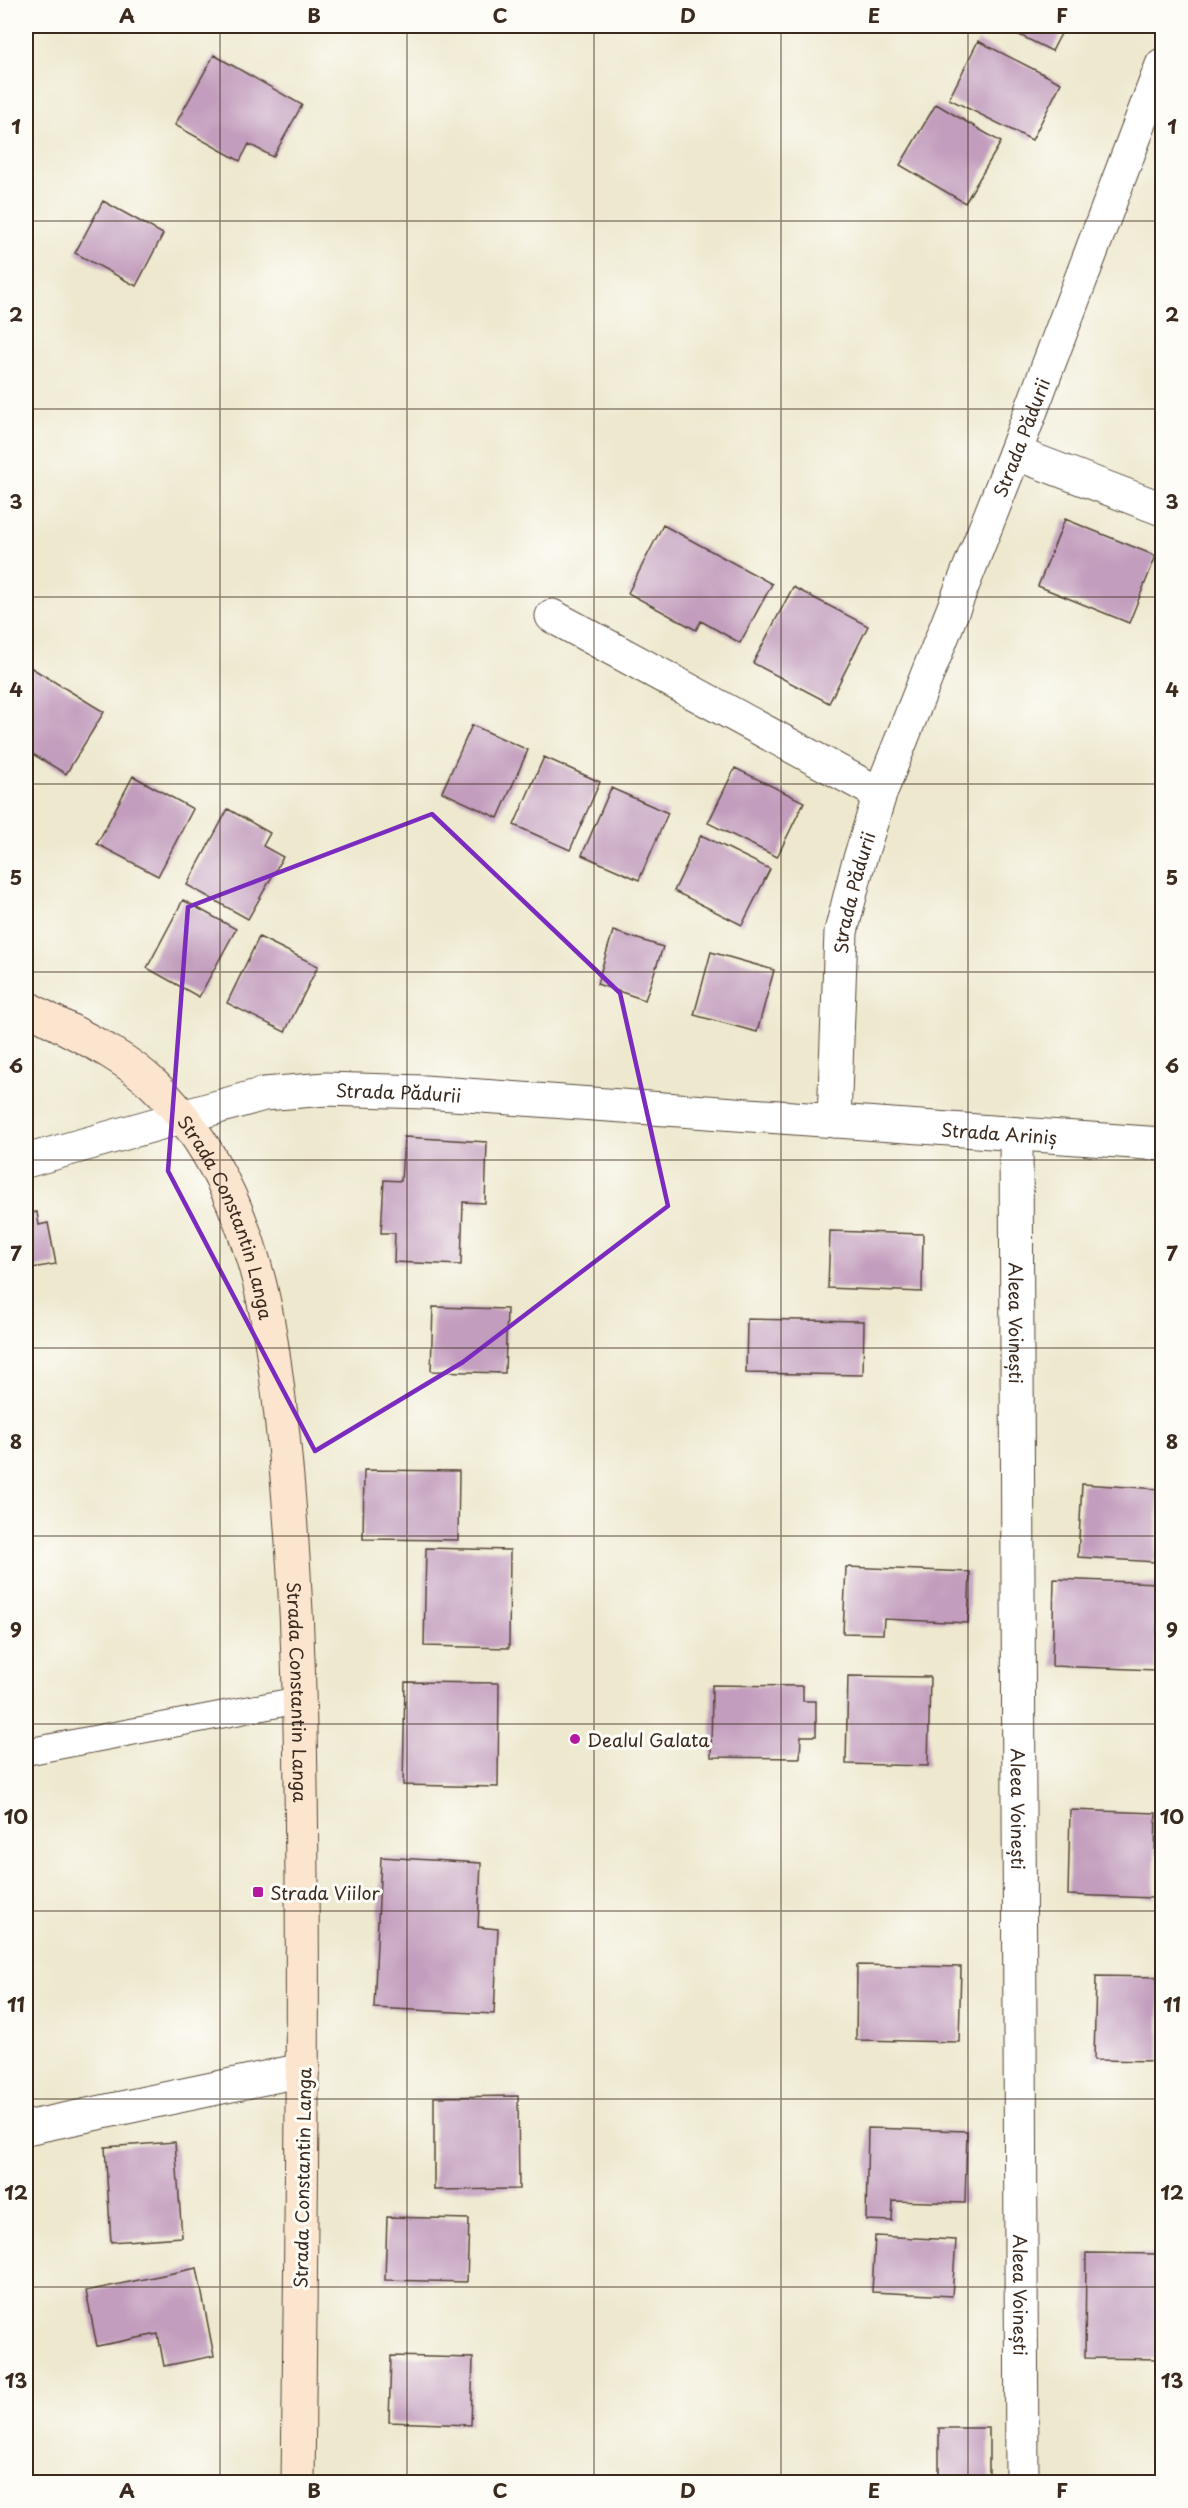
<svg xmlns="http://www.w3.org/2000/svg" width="1188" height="2508" font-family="'Playpen Sans',sans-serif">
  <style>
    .building { fill: #c29dbd }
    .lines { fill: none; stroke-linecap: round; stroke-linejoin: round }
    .service-casing { stroke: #564638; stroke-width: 28 }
    .minor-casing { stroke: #564638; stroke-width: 35 }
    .secondary-casing { stroke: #564638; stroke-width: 35 }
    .service { stroke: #fff; stroke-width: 26 }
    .minor { stroke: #fff; stroke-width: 33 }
    .secondary { stroke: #fbe5cf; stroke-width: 33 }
    .marked { fill: none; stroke: #7b2cbf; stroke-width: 4.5; stroke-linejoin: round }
    .grid { fill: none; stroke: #3b2a1e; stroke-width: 1.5; stroke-opacity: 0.55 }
    .poi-dot { fill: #b5179e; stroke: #fdfcf7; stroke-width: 2 }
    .labels { text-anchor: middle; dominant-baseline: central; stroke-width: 6; stroke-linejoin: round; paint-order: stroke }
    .street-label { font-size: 18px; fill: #3b2a1e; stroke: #fdfcf7 }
    .poi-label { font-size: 18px; fill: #3b2a1e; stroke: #fdfcf7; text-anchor: start }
    .neatline { fill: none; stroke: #3b2a1e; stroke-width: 2 }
    .grid-label { font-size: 20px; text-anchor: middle; font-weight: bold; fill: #3b2a1e }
  </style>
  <rect width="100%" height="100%" fill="#fdfcf7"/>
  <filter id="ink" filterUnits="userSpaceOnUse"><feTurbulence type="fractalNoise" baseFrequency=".0167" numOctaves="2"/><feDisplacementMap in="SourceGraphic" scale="12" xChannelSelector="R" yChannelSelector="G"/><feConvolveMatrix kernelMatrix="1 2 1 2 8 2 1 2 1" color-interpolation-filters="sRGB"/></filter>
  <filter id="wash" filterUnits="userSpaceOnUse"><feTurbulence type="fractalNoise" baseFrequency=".008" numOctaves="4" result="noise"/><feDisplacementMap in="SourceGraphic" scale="24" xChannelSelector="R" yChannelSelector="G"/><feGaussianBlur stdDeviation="1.35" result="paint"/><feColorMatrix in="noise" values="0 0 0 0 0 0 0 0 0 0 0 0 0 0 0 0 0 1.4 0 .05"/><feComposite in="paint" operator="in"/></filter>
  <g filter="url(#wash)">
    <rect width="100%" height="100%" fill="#ede8ce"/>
    <g id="blocks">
      <path class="building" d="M1001,26H1065L1052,51Z
        M978,41L1061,83L1032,140L949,99Z
        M214,55L302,105L273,157L249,144L240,161L175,125Z
        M936,104L1001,142L965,203L900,165Z
        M103,201L163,234L136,286L75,253Z
        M1065,519L1156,556L1129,623L1038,586Z
        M663,525L772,584L740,643L701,621L696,630L628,593Z
        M793,587L868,626L829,703L753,663Z
        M30,667L104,712L66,774L26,750V674Z
        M472,725L528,750L498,818L442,792Z
        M544,757L600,782L570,850L514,825Z
        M735,768L804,802L777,857L708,823Z
        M133,776L193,809L158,876L97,844Z
        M611,788L668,813L639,880L582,855Z
        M228,809L270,833L263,846L283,857L248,919L187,885Z
        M701,835L770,869L742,925L674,891Z
        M183,900L236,929L199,997L147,968Z
        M613,931L663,947L645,1000L597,984Z
        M259,937L318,966L285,1032L227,1003Z
        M711,952L774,970L757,1032L694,1015Z
        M404,1137L487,1142L485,1203L463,1202L461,1265L394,1262L395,1233H381L384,1180L401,1181Z
        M37,1212L39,1225L48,1223L56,1264L26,1269V1214Z
        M830,1231L923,1234L922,1292L828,1288Z
        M433,1307L507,1309L505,1373L431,1371Z
        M747,1319L864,1321L863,1375L746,1373Z
        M364,1470L459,1471L458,1540L363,1539Z
        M1082,1484L1159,1489L1155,1562L1078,1557Z
        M426,1548L510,1550L509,1648L424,1646Z
        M846,1567L970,1572L968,1623L884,1619L883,1634L843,1633Z
        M1054,1579L1159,1583L1156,1670L1052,1666Z
        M848,1676L930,1677L928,1766L846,1764Z
        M405,1682L499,1683L498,1787L403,1785Z
        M712,1685L803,1686V1701H816V1736H801L800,1758L711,1757Z
        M1070,1810L1156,1813L1154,1898L1068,1895Z
        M381,1857L481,1863L478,1927L498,1929L494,2014L374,2008Z
        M857,1965L961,1967L959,2042L856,2040Z
        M1096,1976L1160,1977L1159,2061L1094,2060Z
        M518,2096L519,2189L434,2190V2097Z
        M868,2128L967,2131L965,2203L893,2201L892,2221L866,2220Z
        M175,2142L182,2237L111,2242L105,2147Z
        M387,2217L469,2219L467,2282L385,2280Z
        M875,2236L956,2240L952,2296L872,2292Z
        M1086,2253L1162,2254V2359L1085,2358Z
        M197,2268L214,2356L164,2366L158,2334L97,2346L86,2291Z
        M391,2356L473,2358L471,2425L389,2422Z
        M939,2428H989V2482H939Z"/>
    </g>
  </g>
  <g filter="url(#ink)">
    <use href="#blocks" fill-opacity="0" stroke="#564638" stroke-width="1.5"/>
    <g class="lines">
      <g class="service-casing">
        <path id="service" d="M26,1752L299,1700"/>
      </g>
      <g class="minor-casing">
        <g id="minor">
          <path d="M1015,453L1162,509"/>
          <path d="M552,616L880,794"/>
          <path id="s1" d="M834,1121L841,932L857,868L880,794L1015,453L1162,65"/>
          <path id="s2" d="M1016,1134L1022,2482"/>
          <path id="s3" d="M26,1161L264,1094L326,1089L424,1092L1162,1144"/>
          <path d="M26,2128L303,2070"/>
        </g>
      </g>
      <g class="secondary-casing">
        <g id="secondary">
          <path id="s4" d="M26,1007C68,1031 119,1051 154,1085C182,1112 206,1147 223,1182C263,1261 274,1348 283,1435C293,1533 298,1630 300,1728C305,1980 301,2231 298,2482"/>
        </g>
      </g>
      <use href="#service" class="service"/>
      <use href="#minor" class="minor"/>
      <use href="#secondary" class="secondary"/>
    </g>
  </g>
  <path class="marked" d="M432,814L620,993L668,1206L463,1362L315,1451L168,1171L188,907Z"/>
  <path class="grid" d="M220,26V2482M407,26V2482M594,26V2482M781,26V2482M968,26V2482M26,221H1162M26,409H1162M26,597H1162M26,784H1162M26,972H1162M26,1160H1162M26,1348H1162M26,1536H1162M26,1724H1162M26,1911H1162M26,2099H1162M26,2287H1162"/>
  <g class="poi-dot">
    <circle cx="575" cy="1739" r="6"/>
    <rect x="252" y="1886" width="12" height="12" rx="3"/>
  </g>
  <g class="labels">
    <g class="street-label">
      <text stroke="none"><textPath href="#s1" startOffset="716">Strada Pădurii</textPath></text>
      <text stroke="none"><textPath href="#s1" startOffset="230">Strada Pădurii</textPath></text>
      <text stroke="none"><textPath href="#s3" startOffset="382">Strada Pădurii</textPath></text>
      <text stroke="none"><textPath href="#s3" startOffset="984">Strada Ariniș</textPath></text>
      <text stroke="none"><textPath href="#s4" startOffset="304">Strada Constantin Langa</textPath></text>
      <text stroke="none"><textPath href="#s2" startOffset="189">Aleea Voinești</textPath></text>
      <text stroke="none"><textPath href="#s4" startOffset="789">Strada Constantin Langa</textPath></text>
      <text stroke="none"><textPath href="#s2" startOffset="675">Aleea Voinești</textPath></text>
      <text transform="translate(302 2178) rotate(-89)">Strada Constantin Langa</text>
      <text stroke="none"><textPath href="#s2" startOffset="1161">Aleea Voinești</textPath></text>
    </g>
    <g class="poi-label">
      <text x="587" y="1739">Dealul Galata</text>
      <text x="270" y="1892">Strada Viilor</text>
    </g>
  </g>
  <rect width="1188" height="2508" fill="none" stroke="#fdfcf7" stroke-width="66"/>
  <rect x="33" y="33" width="1122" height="2442" class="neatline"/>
  <g class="grid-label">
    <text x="127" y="23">A</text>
    <text x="314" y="23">B</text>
    <text x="500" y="23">C</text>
    <text x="688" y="23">D</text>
    <text x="874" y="23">E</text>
    <text x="1062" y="23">F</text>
    <text x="16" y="134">1</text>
    <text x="1172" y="134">1</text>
    <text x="16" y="322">2</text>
    <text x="1172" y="322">2</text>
    <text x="16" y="509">3</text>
    <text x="1172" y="509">3</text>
    <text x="16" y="697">4</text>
    <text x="1172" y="697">4</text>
    <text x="16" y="885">5</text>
    <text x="1172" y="885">5</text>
    <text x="16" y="1073">6</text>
    <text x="1172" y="1073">6</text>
    <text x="16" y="1261">7</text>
    <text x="1172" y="1261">7</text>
    <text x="16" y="1449">8</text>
    <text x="1172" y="1449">8</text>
    <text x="16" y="1637">9</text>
    <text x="1172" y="1637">9</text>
    <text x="16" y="1824">10</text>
    <text x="1172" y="1824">10</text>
    <text x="16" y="2012">11</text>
    <text x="1172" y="2012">11</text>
    <text x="16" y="2200">12</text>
    <text x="1172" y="2200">12</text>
    <text x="16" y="2388">13</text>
    <text x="1172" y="2388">13</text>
    <text x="127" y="2498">A</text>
    <text x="314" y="2498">B</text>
    <text x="500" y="2498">C</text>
    <text x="688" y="2498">D</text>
    <text x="874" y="2498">E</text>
    <text x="1062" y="2498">F</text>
  </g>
</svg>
